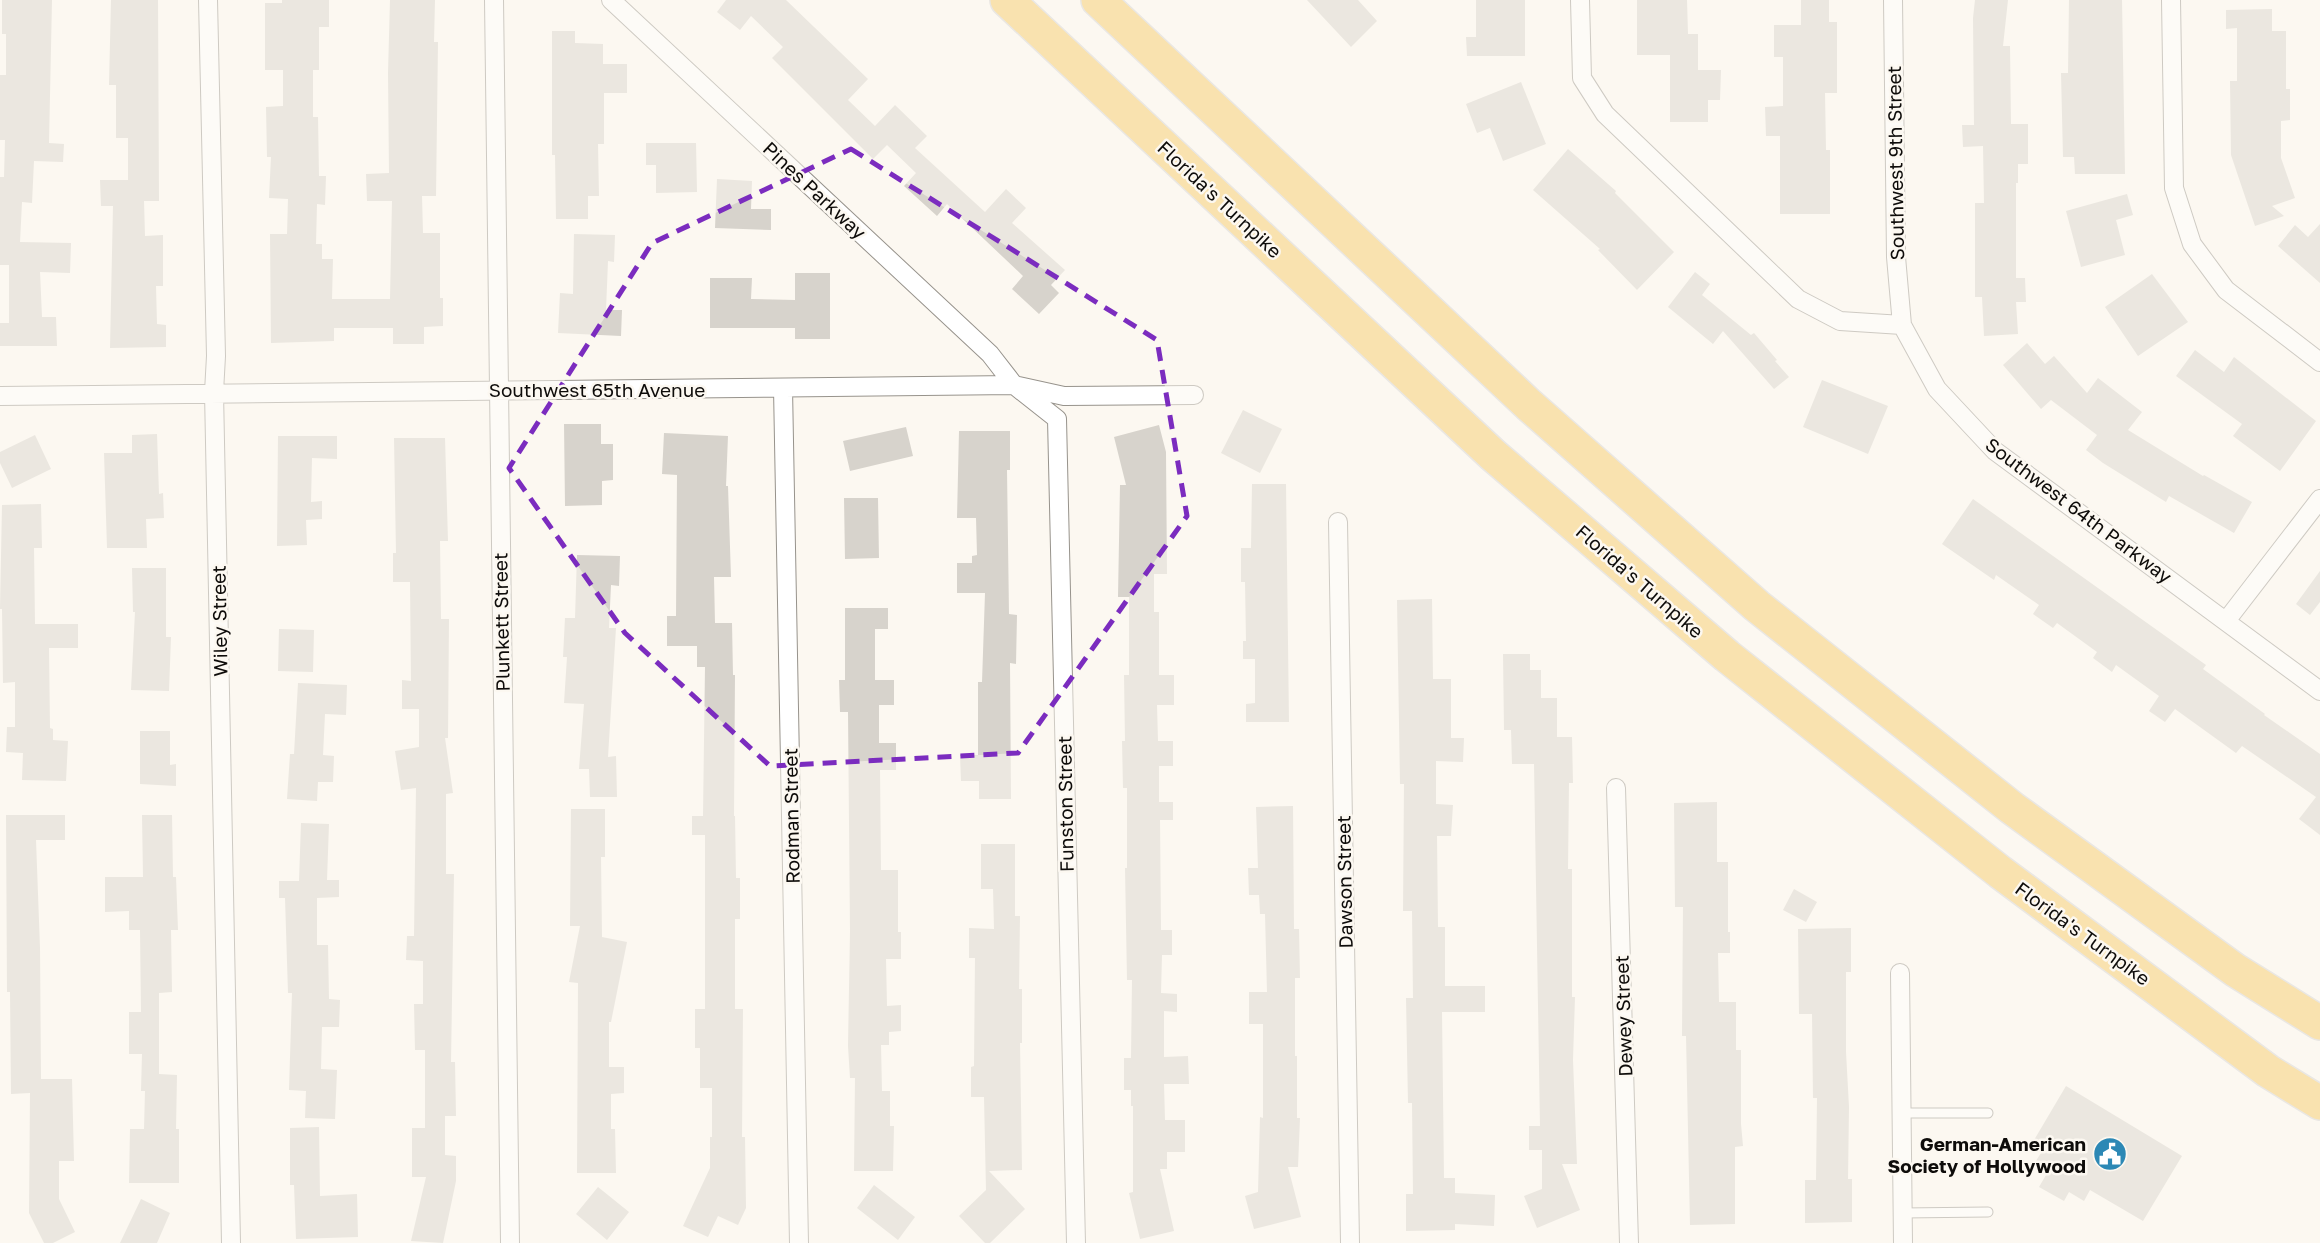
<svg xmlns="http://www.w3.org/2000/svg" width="2320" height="1243" font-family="'Golos Text',sans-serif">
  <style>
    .building { fill: #d7d3cc }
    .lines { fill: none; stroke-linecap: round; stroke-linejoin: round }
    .lane-casing { stroke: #97938c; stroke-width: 11 }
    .street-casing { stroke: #97938c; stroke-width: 20 }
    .highway-casing { stroke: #d4d3d3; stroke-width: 36 }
    .lane { stroke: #fff; stroke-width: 9 }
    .street { stroke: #fff; stroke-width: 18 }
    .highway { stroke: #f6c75f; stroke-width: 33 }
    .marked { fill: none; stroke: #7b2cbf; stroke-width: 5; stroke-dasharray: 14 9; stroke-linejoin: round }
    .labels { text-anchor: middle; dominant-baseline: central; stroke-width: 5; stroke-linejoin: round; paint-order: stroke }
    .street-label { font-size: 19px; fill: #0e0c0a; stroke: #fcf8f1 }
    .poi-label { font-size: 19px; font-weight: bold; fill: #0e0c0a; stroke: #fcf8f1; text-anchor: end }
  </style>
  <rect width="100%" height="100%" fill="#fcf8f1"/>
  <path class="building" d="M2,0H52L49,143L64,144L63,162L34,161L32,203L22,202L20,242L71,243L70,273L40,272L42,317H56L57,346H0V323H9V265H0V177H4L5,140H0V75H6V34H2Z
    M111,0H158L159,201H144L145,236L163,235V286H156L157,324L166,325V347L110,348L113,206H101L100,180H128V138H116V85H109Z
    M282,0H329V27H319V70H313V117H318L319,176H326L325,205L317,204L316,244H322V259H333L332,299H390L392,201H367L366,174L389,173L388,73L390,0H435L434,42H438L436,196H422L423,233H440V298H443V326L424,327V344H393V328H334V341L271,343L270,234H287L288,199L269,198L271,157H267L266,107L283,106V70H265V3H282Z
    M726,0H786L868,79L848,100L875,126L895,105L927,136L915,148L985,212L1006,189L1026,208L1012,223L1065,270L1051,285L1059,293L1039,314L1012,289L1023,276L947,204L937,216L904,186L916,173L887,145L873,159L772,58L783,47L751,16L740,30L717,12Z
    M1307,0H1358L1377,21L1351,47Z
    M1476,0H1525V56H1467L1466,37H1476Z
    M1637,0H1687L1688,34H1698V70H1721L1720,100H1708V122H1670V55H1637Z
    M1801,0H1829V22H1837V93H1825L1826,150H1830V214H1780V136H1766L1765,107L1783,106V57H1774V25H1801Z
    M1975,0H2008L2003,46H2010L2011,124H2028V164H2018V183H2016V278H2025L2026,302H2016L2018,334L1984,336L1982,297H1975V203H1984L1983,146L1963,147L1962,125H1974L1973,18Z
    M2069,0H2122L2125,174H2075L2074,157H2063L2061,73H2068Z
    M2272,9V31H2286V89H2290V120L2281,121V158L2295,198L2272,206L2284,216L2255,226L2231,155L2230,81H2237V28L2226,29V10Z
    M552,31H575V43L603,44V64H627V93H604V144H598L599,196H588V219H556L555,155H552Z
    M1521,82L1546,144L1503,161L1490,128L1477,133L1466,104Z
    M646,143H696L697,192L656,193V165H646Z
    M1568,149L1616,191L1615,193L1674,252L1637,290L1598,250L1600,249L1533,190Z
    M717,179L752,181L751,209H771V230L715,228Z
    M2127,194L2133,215L2116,220L2125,255L2081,267L2066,211Z
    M2320,224V283L2278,246L2295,225L2308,237Z
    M574,234L615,235L614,262L608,261L606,310H622L621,336L558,333L560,293L573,294Z
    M1695,272L1710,284L1702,295L1751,335L1754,333L1777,360L1775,361L1789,377L1774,389L1723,331L1713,344L1668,307Z
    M795,273H830V339H795V328H710V278H752L751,299L795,300Z
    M2152,274L2188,322L2138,356L2105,307Z
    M2027,343L2045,364L2054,356L2087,393L2098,378L2142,412L2128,430L2203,476L2204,475L2252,502L2234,533L2169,496L2166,502L2103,463L2086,450L2097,435L2051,400L2041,409L2003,365Z
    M2195,350L2224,372L2234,357L2316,421L2280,471L2233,436L2242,424L2176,376Z
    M1822,380L1888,406L1868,454L1803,427Z
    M1243,410L1282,429L1260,473L1221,453Z
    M564,424H601V444H613V480L602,481V505L565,506Z
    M1159,425L1166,452L1167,574H1154V612H1159V675H1174V705H1157L1158,741H1173V766H1159V802H1173V820H1160L1161,930H1172V955H1162L1161,993L1177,994V1012L1164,1011V1057L1188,1056L1189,1084H1164L1165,1120H1185V1152H1167V1169H1160L1174,1231L1140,1239L1129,1193L1133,1192V1106H1131V1090H1124V1058H1131L1132,980H1127L1125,868H1127V788H1123L1122,741H1125L1124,675H1129V597H1118L1120,485H1126L1114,437Z
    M906,427L913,456L850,471L843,441Z
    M959,431H1010V470H1007L1009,614L1017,615L1016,664L1010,663L1011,799H979V781H961L960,755H978V682H982L985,593H957V563H972V556L977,555L976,518H957Z
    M664,433L728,436L726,486H728L731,577H714L715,623H732L733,675H735L734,816H735L736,878H740V919H735V1009H743L742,1137H745L746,1208L738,1225L718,1216L708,1237L683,1226L710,1168V1137H712V1088H700V1048H695V1009H705V835H692V816H703L705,667H697V646H667V616H676L677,475L662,474Z
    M157,434L159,494L163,493L164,518L146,519L147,548H107L104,453H132V435Z
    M35,435L51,469L12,488L0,463V452Z
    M278,436H337V459L312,458L311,502L322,501V519L306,520L307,545L277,546Z
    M394,438H445L448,541H440L441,619H449L448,738H445L453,793L446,794V874H454L451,1062H455L456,1116H445V1155L456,1156V1181L443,1243L411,1241L426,1177H412V1128H425V1050H415L414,1004H423V961L406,960L407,936H414L416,788L401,790L395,751L419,747V709H402V680L411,681L410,582H393V553H396Z
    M1252,484H1286L1289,722H1246V704L1255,703V659H1243V641H1246L1245,582H1241V548H1251Z
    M844,498H878L879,558L845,559Z
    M1973,499L2206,665L2203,669L2265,714L2264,715L2320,754V835L2299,819L2316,797L2242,746L2236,753L2175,709L2165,722L2149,711L2159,696L2116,665L2112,672L2093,658L2097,652L2057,623L2053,628L2033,614L2039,605L1996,575L1994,580L1942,544Z
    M41,504L42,548H34L35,624H78V648H49L50,728L53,729V740L68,741L66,781L22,780L23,753L6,752L7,727H15V682L3,683L2,609H0L2,505Z
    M577,555L620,556L619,586L611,585L609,628H616L608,757L616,756L617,797H590L589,769H579L584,704L564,703L567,657H563L565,618H575Z
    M132,568H166V637H171L169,691L131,690L135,612H133Z
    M2320,571V602L2310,615L2296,604Z
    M1432,599L1433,679H1451V738H1464L1463,762L1436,761V804L1453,805L1451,836H1437L1438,927H1445V986H1485V1012H1442L1444,1178H1455V1193L1495,1195L1494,1226L1455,1224V1230L1406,1231V1194H1413L1412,1103H1408L1406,998H1413L1412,911H1403L1404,784H1400L1397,600Z
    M845,608H888V629H875V680H894V705H879V743H896V770H880L881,870H898V932H901V959H886L887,1006L901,1005V1031L889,1032V1045H881L882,1091H890V1126H894L893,1171H854L855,1078H850L848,1046L850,932L848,712H840L839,680H845Z
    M279,629L314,630L313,672L278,671Z
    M1503,654H1530V670H1541V698H1557V737H1572L1573,783H1569L1568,869H1572V997H1575L1573,1060L1577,1164H1562L1580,1210L1537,1228L1524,1196L1542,1189V1150H1529V1126H1540L1534,764H1512L1511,730H1504Z
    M298,683L347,685L346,715L325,714L323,755L334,756L333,782H318L317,801L287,799L290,754H294Z
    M140,731H170V765L176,764V786L140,784Z
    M1717,802V862H1728V932H1730V953H1718L1719,1002H1736V1050H1741V1124L1743,1146L1735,1147V1224L1690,1225L1686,1036H1682L1683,907H1675L1674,803Z
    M1293,806L1294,929H1299L1300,978H1295V1056H1297V1118H1300L1298,1167H1288L1301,1217L1254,1229L1245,1196L1258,1192L1260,1117L1263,1118V1024H1249V992H1267L1265,914H1260L1259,895H1249L1248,868H1258L1256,807Z
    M571,809H605V857H601L602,937L627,942L611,1022H609V1067H624V1093L611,1094V1129H615L616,1173H577L578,983L569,982L580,926H570Z
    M6,815H65V840H36L40,948L41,1079H72L74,1161H59V1199L75,1232L53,1243H44L29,1213L30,1093L11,1094L10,992H7Z
    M142,815H172L173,877H176L178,930H171L172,992L159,993V1074L177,1075L176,1129H179V1183H129L130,1129H144L145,1091H141L142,1054H129V1012H141L140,930H129V911L105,912V877H143Z
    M301,823L329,824L327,880H339V897L317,898V945H328L329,999L340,1000L339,1027H322L321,1069L337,1070L335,1119L305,1118L306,1091L289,1090L292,993H288L285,898H279V881H299Z
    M981,844H1015V916H1020L1019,989H1022V1043H1020L1022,1170L989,1171L1025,1209L990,1243H985L959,1216L986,1190L984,1097H971V1067L974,1066L975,958H969V928L994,929L993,889H981Z
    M1794,889L1817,902L1806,922L1783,910Z
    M1851,928V972H1846V1052L1849,1107L1848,1179H1852V1222L1805,1223V1180H1816L1817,1098H1813L1812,1014H1799L1798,929Z
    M2066,1086L2182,1156L2143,1221L2090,1190L2084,1201L2069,1192L2064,1201L2039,1187L2046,1175L2032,1167L2041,1153L2030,1147Z
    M319,1127L320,1196L357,1194L358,1237L296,1239L294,1185H290V1128Z
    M874,1185L915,1217L898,1240L857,1208Z
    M598,1187L629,1212L607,1240L576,1214Z
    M141,1199L170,1213L157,1243H120Z"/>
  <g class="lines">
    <g class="lane-casing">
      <path id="lane" d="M1902,1113H1988
        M1903,1213L1988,1212"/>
    </g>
    <g class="street-casing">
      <path id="street" d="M208,0L216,356L214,392L231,1243
        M494,0L510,1243
        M611,0L990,354L1014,385L1057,419L1076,1243
        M1580,0L1582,78L1605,114L1798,299L1840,321L1902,325
        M1893,0L1896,257L1902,325L1937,389L1995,451L2320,691
        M2171,0L2174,188L2192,244L2226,290L2320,362
        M783,388L799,1243
        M0,396L1014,385L1064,396L1194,395
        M1338,522L1350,1243
        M2226,621L2320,499
        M1616,788L1629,1243
        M1900,973L1903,1243"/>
    </g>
    <g class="highway-casing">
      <path id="highway" d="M1007,0L1493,455L1727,656L2000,872L2268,1071L2320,1103
        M1098,0L1529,405L1757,606L2012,808L2235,970L2320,1023"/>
    </g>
    <use href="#lane" class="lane"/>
    <use href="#street" class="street"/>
    <use href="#highway" class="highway"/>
  </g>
  <path d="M0 0H2320V1243H0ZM851,149L1157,340L1187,516L1018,753L770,766L625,633L509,468L652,243Z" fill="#fcf8f1" fill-opacity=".55" fill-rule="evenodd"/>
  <path class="marked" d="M851,149L1157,340L1187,516L1018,753L770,766L625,633L509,468L652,243Z"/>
  <defs>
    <g id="civic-disc" transform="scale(1.75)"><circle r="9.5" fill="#2c88b5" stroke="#fcf8f1"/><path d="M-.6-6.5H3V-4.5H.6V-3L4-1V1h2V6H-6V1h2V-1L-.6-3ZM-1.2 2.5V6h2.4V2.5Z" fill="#fff"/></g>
  </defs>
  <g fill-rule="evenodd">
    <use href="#civic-disc" x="2110" y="1154"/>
  </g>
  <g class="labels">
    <g class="street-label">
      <text transform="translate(1895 163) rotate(-91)">Southwest 9th Street</text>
      <text transform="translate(815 190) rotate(43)">Pines Parkway</text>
      <text transform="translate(1220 199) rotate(43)">Florida's Turnpike</text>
      <text x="597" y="389">Southwest 65th Avenue</text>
      <text transform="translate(2079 510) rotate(37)">Southwest 64th Parkway</text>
      <text transform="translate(1640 581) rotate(41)">Florida's Turnpike</text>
      <text transform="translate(219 621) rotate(-91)">Wiley Street</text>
      <text transform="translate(501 622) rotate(-91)">Plunkett Street</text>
      <text transform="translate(1065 804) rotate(-91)">Funston Street</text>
      <text transform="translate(791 816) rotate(-91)">Rodman Street</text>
      <text transform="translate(1344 882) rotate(-91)">Dawson Street</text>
      <text transform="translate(2083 933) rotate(36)">Florida's Turnpike</text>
      <text transform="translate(1623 1016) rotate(-92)">Dewey Street</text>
    </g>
    <g class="poi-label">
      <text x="2086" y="1143">German-American<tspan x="2086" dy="22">Society of Hollywood</tspan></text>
    </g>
  </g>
</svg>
